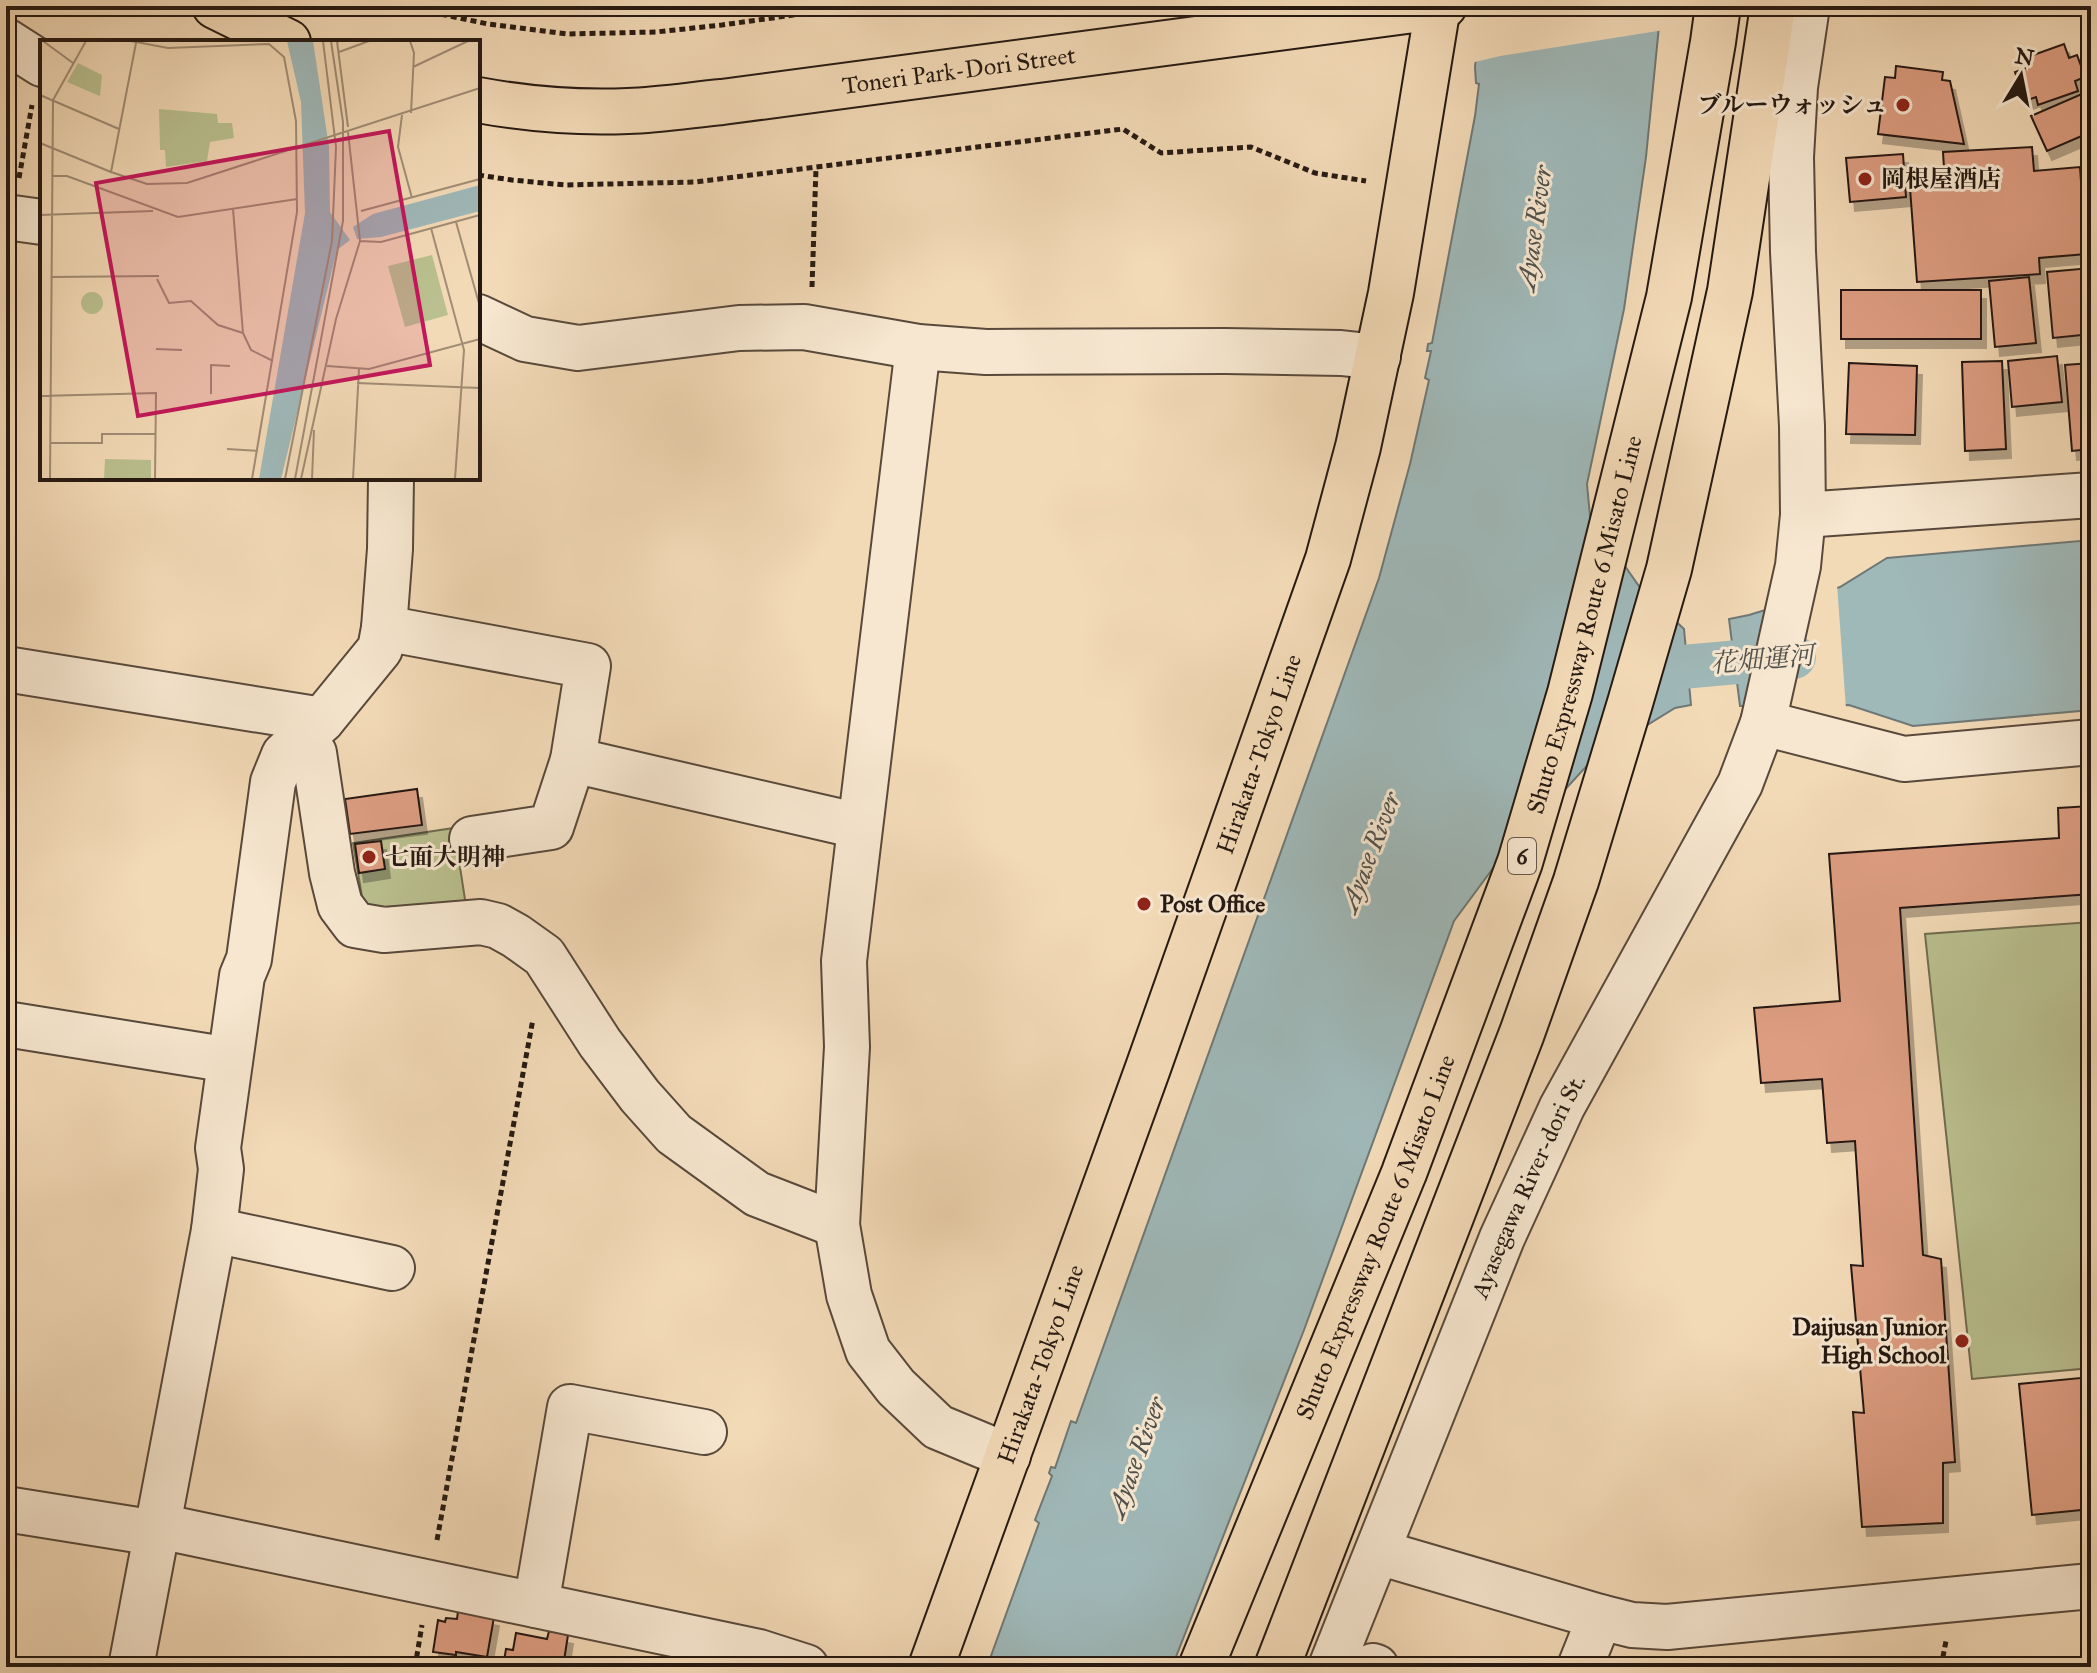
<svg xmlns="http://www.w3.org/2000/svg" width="2097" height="1673" font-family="'IM FELL Great Primer','Noto Serif JP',serif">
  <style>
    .green { fill: #bac08f; stroke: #706c50; stroke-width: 2 }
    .water { fill: #9fb8b8; stroke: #6e7876; stroke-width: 2 }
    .pier { fill: #f3dab7 }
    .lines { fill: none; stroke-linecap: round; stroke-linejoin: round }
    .canal { stroke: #9fb8b8; stroke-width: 44 }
    .building { fill: #dd9d81; stroke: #251912; stroke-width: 2; filter: url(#shadow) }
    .minor-casing { stroke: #58493b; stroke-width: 48 }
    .major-casing { stroke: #251912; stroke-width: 48 }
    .highway-casing { stroke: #251912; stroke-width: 48 }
    .path { stroke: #251912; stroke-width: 5; stroke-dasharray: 6 4; stroke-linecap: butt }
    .minor { stroke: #f7e7d0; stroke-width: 44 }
    .major { stroke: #f3dab7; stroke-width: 44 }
    .highway { stroke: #f3dab7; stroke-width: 44 }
    .poi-dot { fill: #8f2418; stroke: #f7e7d0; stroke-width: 3 }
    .labels { text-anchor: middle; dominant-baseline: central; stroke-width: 6; stroke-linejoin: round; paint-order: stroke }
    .shield { fill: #f7e7d0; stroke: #64574b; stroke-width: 2 }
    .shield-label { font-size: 22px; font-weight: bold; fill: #251912 }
    .street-label { font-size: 24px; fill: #251912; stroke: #f7e7d0 }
    .poi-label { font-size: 24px; font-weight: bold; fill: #251912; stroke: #f7e7d0; text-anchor: start }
    .water-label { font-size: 26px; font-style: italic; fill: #50514c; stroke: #f7e7d0 }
    .inset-road { fill: none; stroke: #a18d75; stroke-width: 2 }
    .view { fill: #c2185b; fill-opacity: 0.15; stroke: #c2185b; stroke-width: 4 }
    .inset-edge { fill: none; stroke: #251912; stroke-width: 4 }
  </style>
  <defs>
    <filter id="shadow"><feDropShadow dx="5" dy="9" stdDeviation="0" flood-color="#0004"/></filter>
  </defs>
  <rect width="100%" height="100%" fill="#f3dab7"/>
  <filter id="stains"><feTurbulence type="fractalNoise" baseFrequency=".0025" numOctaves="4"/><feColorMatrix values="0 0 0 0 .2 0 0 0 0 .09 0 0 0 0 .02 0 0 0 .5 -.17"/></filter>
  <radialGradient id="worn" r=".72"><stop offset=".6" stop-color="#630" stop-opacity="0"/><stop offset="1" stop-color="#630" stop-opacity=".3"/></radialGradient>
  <path class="green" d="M454,828L466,906L364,909L353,843Z
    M2091,922V1368L1972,1379L1925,934Z"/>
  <path class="water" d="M1481,6H1661L1646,157L1624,309L1587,484L1590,516L1641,589L1684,629L1691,705L1675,708L1594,758L1494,867L1454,921L1304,1330L1172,1667H987L1039,1523L1035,1520L1052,1476L1049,1473L1051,1467L1055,1468L1071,1421L1076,1423L1379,578L1410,464L1429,380L1425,378L1431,351H1427L1428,344L1432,343L1475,116L1479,84L1476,83L1475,67Z
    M2091,540V710L1913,726L1849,705L1740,706L1729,619L1749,615L1840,587L1887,558Z"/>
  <path class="pier" d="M1477,6H1665L1664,30L1500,56L1471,63Z
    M1837,584L1846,709H1791L1745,707L1765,606Z"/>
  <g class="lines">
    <path class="canal" d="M1627,672L1794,657"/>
  </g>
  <path class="building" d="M2064,44L2069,58L2077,55L2085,77L2075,81L2078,91L2038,105L2036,97L2025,101L2015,72L2029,67L2025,58Z
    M1896,66L1943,72L1942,80L1950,81L1964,144L1878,134L1885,77L1895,78Z
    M2091,90V132L2047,151L2031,116Z
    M2032,147L2034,171L2080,167L2086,254L2039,258L2040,274L1917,282L1910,188L1945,185L1943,152Z
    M1903,154L1906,197L1850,202L1846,158Z
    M2091,268V334L2053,338L2047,272Z
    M2029,277L2036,343L1995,347L1989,281Z
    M1841,290H1981V339H1841Z
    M2057,356L2062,402L2012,407L2008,361Z
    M2002,361L2006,449L1965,451L1962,362Z
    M1849,363L1917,366L1915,435L1846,434Z
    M2091,363V449L2072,451L2065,365Z
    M417,789L422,825L350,834L345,799Z
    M2091,806V894L1900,908L1923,1255L1941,1259L1955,1462L1943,1463V1523L1862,1527L1853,1412L1864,1413L1851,1265L1863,1266L1855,1141L1827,1143L1822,1079L1761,1083L1754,1008L1840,1001L1829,854L2059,838L2058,808Z
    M381,841L385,869L359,873L355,844Z
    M2091,1377V1509L2032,1515L2019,1384Z
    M458,1611L494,1617L487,1657L456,1652V1655L433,1652L438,1620L445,1622L446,1618L457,1619Z
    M549,1631L568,1635L563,1667H503L506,1649L513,1650L516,1633L547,1639Z
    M432,1659L477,1667H431Z"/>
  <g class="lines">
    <g class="minor-casing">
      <g id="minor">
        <path d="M6,41L42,64"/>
        <path d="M6,217L42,222"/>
        <path d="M478,317L525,339L578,348L739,328L804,327L918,347L986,352L1225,351L1341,353L1378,357"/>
        <path d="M918,347L844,961L847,1047L837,1225L849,1295L868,1351L896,1387L938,1427L1008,1456"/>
        <path d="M1803,515L2091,495"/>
        <path d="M384,628L588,666L573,760L859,826"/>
        <path d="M6,669L322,720"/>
        <path d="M1763,723L1904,759L2091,742"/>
        <path d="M302,739L314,753L332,873L340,905L355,925L384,930L481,922L498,926L516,936L544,956L600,1043L640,1096L674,1134L757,1194L837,1225"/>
        <path d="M472,839L551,827L573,760"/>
        <path d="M6,1024L230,1060"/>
        <path d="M214,1230L392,1268"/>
        <path d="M6,1509L156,1533L173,1529L759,1652L806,1667"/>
        <path d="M1378,1552L1600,1617L1632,1625L1667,1627L2091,1586"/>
        <path d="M536,1605L570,1407L704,1432"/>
        <path d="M1373,1666L1376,1667"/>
        <path d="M131,1667L214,1230L221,1169L218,1148L242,976L249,959L273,782L284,755L322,720L380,649L384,628L390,549L391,478"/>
        <path id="s1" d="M1331,1667L1502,1238L1562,1107L1740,784L1763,723L1798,566L1803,515L1802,426L1793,252L1791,157L1795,87L1807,6"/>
        <path d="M1580,1667L1600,1617"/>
      </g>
    </g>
    <g class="major-casing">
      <g id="major">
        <path d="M215,6L288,42"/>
        <path id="s2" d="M478,100C527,109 578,113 628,111C659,110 691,105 722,102L1444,6"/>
        <path id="s3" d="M931,1667L1148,1068L1328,559L1358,447L1391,293L1438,6"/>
      </g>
    </g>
    <g class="highway-casing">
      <g id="highway">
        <path id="s4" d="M1201,1667L1404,1173L1520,862L1570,693L1669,297L1713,42L1718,6"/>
        <path d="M1277,1667L1522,1033L1576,881L1630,703L1669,569L1730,291L1773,6"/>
      </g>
    </g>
    <path class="path" d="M402,6L488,24L567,34L656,32L722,25L858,6
      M2089,64H2091
      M478,175L512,180L565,185L695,182L1123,129L1161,153L1251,147L1315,173L1366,181
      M19,178L32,105
      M812,287L816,168
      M437,1540L533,1019
      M415,1667L422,1625
      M1941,1667L1946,1641"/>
    <use href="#minor" class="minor"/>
    <use href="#major" class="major"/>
    <use href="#highway" class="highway"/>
  </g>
  <g class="poi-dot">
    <circle cx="1903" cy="105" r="8"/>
    <circle cx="1865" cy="179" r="8"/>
    <circle cx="369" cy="857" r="8"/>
    <circle cx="1144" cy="904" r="8"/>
    <circle cx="1962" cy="1341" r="8"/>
  </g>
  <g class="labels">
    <rect class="shield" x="1508" y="838" width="28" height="36" rx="6"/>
    <g class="shield-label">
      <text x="1522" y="856">6</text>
    </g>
    <g class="street-label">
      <text stroke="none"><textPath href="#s2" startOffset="484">Toneri Park-Dori Street</textPath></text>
      <text stroke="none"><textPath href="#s4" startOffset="1112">Shuto Expressway Route 6 Misato Line</textPath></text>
      <text stroke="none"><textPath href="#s3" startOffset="970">Hirakata-Tokyo Line</textPath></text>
      <text stroke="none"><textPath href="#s1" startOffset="520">Ayasegawa River-dori St.</textPath></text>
      <text stroke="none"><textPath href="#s4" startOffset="464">Shuto Expressway Route 6 Misato Line</textPath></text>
      <text stroke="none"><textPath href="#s3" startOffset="322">Hirakata-Tokyo Line</textPath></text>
    </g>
    <g class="poi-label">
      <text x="1887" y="105" text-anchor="end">ブルーウォッシュ</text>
      <text x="1881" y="179">岡根屋酒店</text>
      <text x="385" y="857">七面大明神</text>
      <text x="1160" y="904">Post Office</text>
      <text x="1946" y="1327" text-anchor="end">Daijusan Junior<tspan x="1946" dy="28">High School</tspan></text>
    </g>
    <g class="water-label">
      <text transform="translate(1534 228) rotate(-82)">Ayase River</text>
      <text transform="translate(1762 659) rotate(-5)">花畑運河</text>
      <text transform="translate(1370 852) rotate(-69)">Ayase River</text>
      <text transform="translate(1136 1457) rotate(-70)">Ayase River</text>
    </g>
  </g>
  <g transform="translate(40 40)">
    <rect width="440" height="440" fill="#f3dab7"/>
    <path d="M38,23L62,35L60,56L27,42ZM119,69L177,74L178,83H192L194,98L170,102L167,121L126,127L125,110H120ZM392,215L408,275L365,287L348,226ZM41 263a11 11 0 1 1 22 0a11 11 0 1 1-22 0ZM65,419L111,420V439H64Z" fill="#bac08f"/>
    <path d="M247,1H273L289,107L290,172L310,200L297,210L241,439H219L265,173L261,62ZM440,145V171L341,197L317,199L313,187L333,174Z" fill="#9fb8b8"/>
    <path class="inset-road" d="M3,1L33,23M91,1L128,8L229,4L244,17L256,81L257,172L212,439M297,1L308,87M370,1L374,13L371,73M299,12L329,1M373,27L428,1M0,55L79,89M362,75L358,107L372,158M0,103L71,132L96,3M71,132L107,144L147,143L440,48M12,136H27L138,177L257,159M193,169L203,293L211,310L233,321M321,171L440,139M0,175L113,171M416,182L440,267M391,188L424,310L415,439M320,201L341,202L440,175M11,237L119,236M117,239L129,263L151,261L178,285L203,293M116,309L142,310M287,326L329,329L440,299M317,343L440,348M171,354V325L190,326M0,356L116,353L115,439M10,403H62V394H116M187,409L218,411M10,439L13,60L46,1M245,439L292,201L296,107L283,1M255,439L303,181V82L291,1M261,439L296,279L320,201L308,92M272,439L274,390M313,439L319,329"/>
    <path class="view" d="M349,91L390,325L98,376L56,143Z"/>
    <rect width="440" height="440" class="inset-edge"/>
  </g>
  <rect width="2097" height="1673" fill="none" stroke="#f3dab7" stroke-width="32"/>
  <rect x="8" y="8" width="2081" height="1657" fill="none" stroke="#251912" stroke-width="4"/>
  <rect x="16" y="16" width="2065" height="1641" fill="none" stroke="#251912" stroke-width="2"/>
  <g transform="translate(2021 76) rotate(10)" stroke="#f7e7d0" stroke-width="6" paint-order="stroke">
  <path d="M0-6L14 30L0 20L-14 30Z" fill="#251912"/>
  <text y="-12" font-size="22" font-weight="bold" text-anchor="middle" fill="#251912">N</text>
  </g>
  <rect width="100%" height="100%" filter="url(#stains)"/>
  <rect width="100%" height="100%" fill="url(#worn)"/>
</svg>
